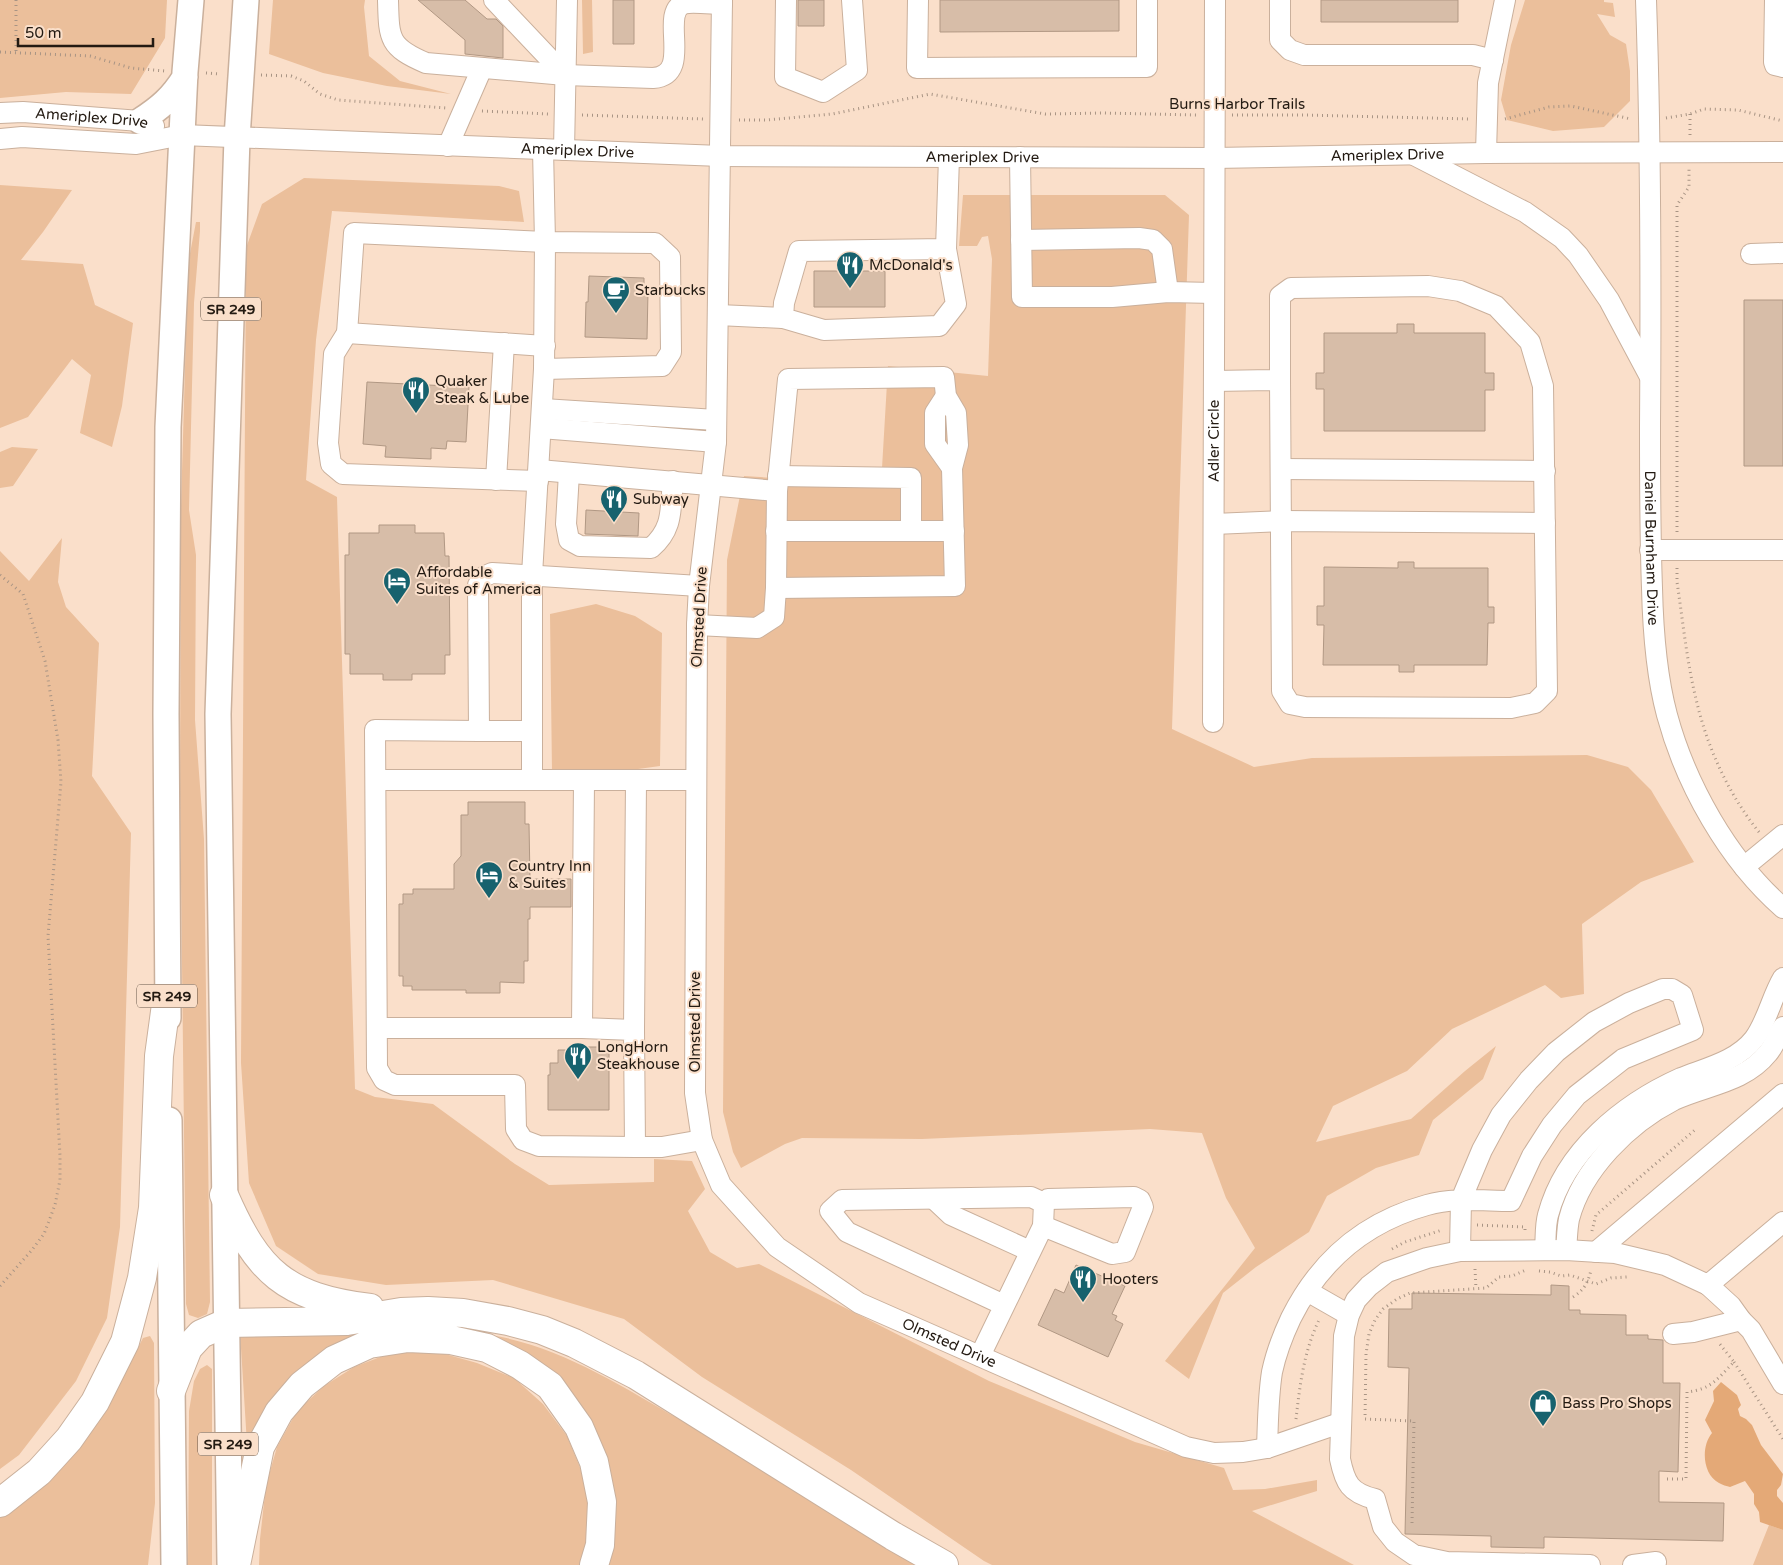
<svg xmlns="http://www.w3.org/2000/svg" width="1783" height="1565" font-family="'Varela Round',sans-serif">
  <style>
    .green { fill: #ebbf9b }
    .water { fill: #e4a977 }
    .building { fill: #d7bda8; stroke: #b19884 }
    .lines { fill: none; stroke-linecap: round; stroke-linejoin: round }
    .minor-casing { stroke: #cab09c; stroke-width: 22 }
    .major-casing { stroke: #cab09c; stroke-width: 28 }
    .highway-casing { stroke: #cab09c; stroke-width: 30 }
    .path { stroke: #a89484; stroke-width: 3; stroke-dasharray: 1 4; stroke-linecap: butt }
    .minor { stroke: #fff; stroke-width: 20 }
    .major { stroke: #fff; stroke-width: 25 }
    .highway { stroke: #fff; stroke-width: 28 }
    .labels { text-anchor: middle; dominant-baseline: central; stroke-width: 4; stroke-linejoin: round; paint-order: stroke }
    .shield { fill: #fadfca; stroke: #645549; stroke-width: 1 }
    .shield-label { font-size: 14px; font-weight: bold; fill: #231a12 }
    .street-label { font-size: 15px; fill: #231a12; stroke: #fadfca }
    .poi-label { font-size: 15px; fill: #231a12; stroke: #fadfca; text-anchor: start }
  </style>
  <rect width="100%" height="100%" fill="#fadfca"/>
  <path class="green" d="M0,0H167L165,38L131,94L66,92L0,98Z
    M273,0H365L364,7L369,56L400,81L451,94L387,86L323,73L269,54Z
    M582,0H592L593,52L583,54Z
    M1525,0H1604V2L1613,3L1615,17L1597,14L1610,35L1626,44L1630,71V101L1604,127L1553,131L1507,120L1501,100L1511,45Z
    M304,178L499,186L519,191L524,222L332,211L316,340L306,480L337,497L355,1089L375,1097L433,1104L515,1164L549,1185L654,1182V1159L692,1161L705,1189L688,1211L710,1252L737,1268L759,1264L989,1381L1135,1442L1224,1468L1233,1490L1265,1489L1317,1480V1491L1252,1511L1354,1565H992L984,1561L851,1470L702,1377L624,1319L493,1280L386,1285L318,1274L276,1246L249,1183L241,1063L246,248L262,204Z
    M0,185L72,190L43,232L21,260L83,264L95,305L133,323L122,406L112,447L80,433L91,375L72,359L28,417L0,428Z
    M963,195H1165L1189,215L1172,729L1254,767L1312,758L1587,755L1628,767L1651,790L1694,862L1641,882L1582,924L1584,994L1561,998L1545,985L1452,1029L1407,1071L1333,1106L1316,1142L1411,1119L1465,1071L1496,1046L1483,1079L1433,1120L1419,1155L1376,1168L1327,1196L1309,1232L1256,1267L1223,1293L1189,1379L1165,1361L1255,1248L1226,1198L1202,1133L1150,1129L922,1139L802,1138L785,1144L741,1168L733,1152L723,1112L727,560L744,476L881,485L888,366L988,376L992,259L988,236L982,237L977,246H959Z
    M196,222H200V231L194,303L189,510L196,555L195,720L204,839L210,1302L207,1314L198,1318L189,1315L186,1304L180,793L181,506L188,264Z
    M12,447L38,449L13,486L0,488V452Z
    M62,538L58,582L66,607L99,643L92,776L131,833L120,1227L107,1318L76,1381L19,1455L0,1469V551L29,581Z
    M596,604L635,616L662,633L660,766L638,769L552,772L550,614Z
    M383,1328L250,1441L247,1444L240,1332Z
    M472,1333C547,1338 616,1383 679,1419C761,1466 841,1516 922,1565H606L599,1444Z
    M150,1336L154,1343L155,1503L148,1565H0V1517L28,1499L67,1460L104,1414L143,1338Z
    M417,1351L445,1354L477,1363L514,1378L543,1404L567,1436L584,1477L590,1516L585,1551L581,1565H259L260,1539L266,1485L277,1447L297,1411L324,1386L354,1367L388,1354Z
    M207,1365L212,1369V1565H188L189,1411L194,1381L200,1369Z
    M1769,1525L1783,1530V1565H1753Z"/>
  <path class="water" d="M1721,1382L1737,1395L1741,1405L1738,1409L1740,1416L1746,1419L1752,1425L1761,1445L1783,1474L1781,1485L1777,1490V1496L1783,1503V1530L1760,1522L1759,1512L1754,1504V1494L1745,1481L1730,1487C1727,1486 1722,1485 1719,1483C1702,1474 1701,1446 1712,1433L1705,1420L1714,1401L1713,1391Z"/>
  <path class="building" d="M418,0H465L487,19H496L503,26V58L465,54V40Z
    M613,0H634V44H613Z
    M798,0H824V26H798Z
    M940,0H1119V31L940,32Z
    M1321,0H1458V22H1321Z
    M814,271H885V307H814Z
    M589,276L644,278V291H648L647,339L585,337L586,302H588Z
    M1744,300H1783V466H1744Z
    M1397,324H1414V333H1485V373H1494V390H1485V431H1324V389H1316V373H1324V333H1397Z
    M367,382L469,387L466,442L447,441L446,449L431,448V459L385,457L386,446L363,444Z
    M586,510L639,513L638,536L585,534Z
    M379,525H415V533H444L445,556H449L450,655H445V674H412V680H383V674H350V654H345V555H349V533H379Z
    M1398,562H1414V568H1488V607H1494V623H1488L1487,665H1414V672H1399V665H1323L1324,625H1317V606H1324V567L1398,568Z
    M468,802H525V824H529L530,879H571V907H530V919H528V961H524V983L500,982V993H466V990H412V986H403V976H399V904H403V894H413V889H454V864L461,856V815H468Z
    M582,1047H600V1050H609V1110H548V1075H550V1063H558V1050H582Z
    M1076,1265L1125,1286L1112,1314L1117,1316L1115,1320L1123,1324L1108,1357L1038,1325L1055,1289L1064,1293Z
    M1551,1285L1569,1286V1310H1580V1314L1626,1315V1335H1648V1339L1663,1340V1383H1680L1678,1472L1659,1471V1502L1724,1503L1723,1541L1544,1537V1548L1491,1547V1536L1405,1534L1409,1368L1388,1367L1389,1309H1412V1293L1551,1295Z"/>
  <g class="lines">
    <g class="minor-casing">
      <g id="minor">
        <path d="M388,0C389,38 388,47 426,63L565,75L653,78C694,75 659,14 683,4C690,1 713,4 722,4"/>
        <path d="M494,0L565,75"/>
        <path id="s1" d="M722,0L716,442L699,586L697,625L695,1093L702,1140L721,1185L777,1247L859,1303L1186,1447L1214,1453L1243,1452L1267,1448L1340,1423"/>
        <path d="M786,0L785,77L823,92L857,70L852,0"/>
        <path d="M918,0L917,68L1147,67V0"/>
        <path d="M1280,0V40L1290,50L1304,55H1473L1493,60"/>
        <path id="s2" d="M1646,0C1651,142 1651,285 1650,427C1650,481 1650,534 1652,588C1653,631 1656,674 1667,715C1686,785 1728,860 1783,908"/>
        <path d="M1775,0L1774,62L1775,65L1783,67"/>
        <path id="s3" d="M0,113L23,112L140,121L154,126"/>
        <path id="s4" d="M0,139L22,137L136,144L182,135L721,156L1214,158L1486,153L1783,152"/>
        <path d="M448,146L482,68"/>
        <path d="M543,149L545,242L544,369L532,575V780H584"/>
        <path d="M564,150L567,0"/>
        <path d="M1486,153L1488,83L1505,0"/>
        <path d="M1414,155L1525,212L1562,238L1578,255L1609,300L1649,375"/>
        <path d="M1020,157L1022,297H1112L1168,292L1214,293"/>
        <path d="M1021,240L1139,238L1153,240L1162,249L1168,292"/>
        <path d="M946,249L799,251L784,303L783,318L824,330L939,326L956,304L946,249L949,157"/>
        <path d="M1751,254L1783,253"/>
        <path d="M718,315L783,318"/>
        <path d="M347,333L545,346"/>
        <path d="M1214,381L1280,380L1282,691L1290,704L1305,707L1511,708L1535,703L1547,691L1543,386L1530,342L1496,306L1460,291L1428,286L1291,288L1280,296V380"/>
        <path d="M946,396L935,413V444L952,468"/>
        <path d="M543,409L716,420"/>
        <path d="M541,428L716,442"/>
        <path d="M1281,469L1545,471"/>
        <path d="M539,470L777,491L788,379L944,377L946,396L956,413L958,445L952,468L955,586L776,588L777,491"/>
        <path d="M569,473L566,524L569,540L580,546L651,548C674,528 670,509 673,481"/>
        <path d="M778,476L911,478V531"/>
        <path d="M496,480L504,343"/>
        <path d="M538,481L343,474L331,464L328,443L334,354L347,333L354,233L545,242L655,243L670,257L671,352L662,366L544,369"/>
        <path d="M1214,524L1282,521L1545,523"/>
        <path d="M776,531H954"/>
        <path d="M1650,550H1783"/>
        <path d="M697,625L757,628L774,617L776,588"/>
        <path id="s5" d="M1213,722L1215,0"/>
        <path d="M479,731L375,730L377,1068L384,1080L395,1085H515L516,1129L523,1140L539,1146L635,1147"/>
        <path d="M532,731H479L478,585L483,577L492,573L699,586"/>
        <path d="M376,780H532"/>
        <path d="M696,780H584L582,1028L634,1030L635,1147H662L702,1140"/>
        <path d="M1744,867L1783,835"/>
        <path d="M377,1028H582"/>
        <path d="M634,1030L636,781"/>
        <path d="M934,1199L951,1215L1030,1251"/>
        <path d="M1043,1226L1112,1254L1125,1252L1143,1207L1140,1200L1134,1197L1048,1199L1044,1203"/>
        <path d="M1545,1249C1546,1238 1545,1226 1548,1215C1565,1151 1623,1104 1681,1078C1706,1068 1737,1061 1754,1039C1767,1022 1772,996 1783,978"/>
        <path d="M1566,1250C1567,1240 1567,1229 1569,1219C1582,1169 1629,1123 1674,1100C1706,1085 1744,1083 1768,1053C1774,1046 1778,1035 1783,1027"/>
        <path d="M1596,1252L1783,1094"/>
        <path d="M1708,1285L1731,1306L1741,1320L1751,1330L1783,1384"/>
        <path d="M1307,1291L1349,1315"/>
        <path d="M1673,1334L1693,1332L1741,1320"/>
        <path d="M980,1356L1043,1226L1044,1203L1031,1197L842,1200L830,1211L847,1232L1004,1305"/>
        <path d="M1267,1448C1268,1423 1268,1397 1272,1372C1276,1353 1283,1335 1291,1318C1320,1260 1365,1222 1427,1205C1454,1197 1483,1201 1511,1201L1532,1156L1552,1125L1577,1095L1623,1059L1693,1030L1682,995L1672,989H1663L1629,1003L1594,1022L1556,1052L1529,1080L1501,1115L1482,1150L1461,1200L1460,1251"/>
        <path d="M1590,1565L1447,1562L1414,1555L1395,1542L1383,1527L1375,1499C1350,1493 1345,1483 1340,1459L1344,1336L1349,1315L1356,1300L1369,1286L1387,1272L1427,1258L1460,1251L1566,1250L1615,1253L1657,1263L1665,1265L1708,1285L1783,1222"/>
        <path d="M1633,1565L1656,1562"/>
      </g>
    </g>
    <g class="major-casing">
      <path id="major" d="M140,121C160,108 172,98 185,77
        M168,1018L166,714L168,427L185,72L191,0
        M169,1120L174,1565
        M230,1563L218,714L237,138L246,0"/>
    </g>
    <g class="highway-casing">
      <path id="highway" d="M224,1195C258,1273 285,1297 370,1308
        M171,1391L188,1348L201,1334L226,1323L347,1321L401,1312L428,1311L463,1313L508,1321L542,1330L574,1343L636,1375L893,1536L944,1565
        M0,1503L39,1472L69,1439L95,1402L125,1342L142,1278L153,1208L159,1056L167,997
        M236,1565L260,1447L279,1412L302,1385L334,1360L369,1344L408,1338L451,1340L487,1348L520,1365L550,1386L579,1427L594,1462L602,1502L600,1545L594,1565"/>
    </g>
    <path class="path" d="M16,0V53
      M0,52L90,56L131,68L165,71
      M206,73L220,74
      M261,75L291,76L304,81L320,94L338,100L446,108
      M482,111L548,114
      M1690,114V135
      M582,115L703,119
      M1232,115H1305L1469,119
      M1666,118L1690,114L1704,109L1738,110L1783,121
      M1505,119L1549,107L1571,106L1631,119
      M739,120H767L832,114L930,94L1045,114L1103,113L1196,115
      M1677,532V205L1689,187V169
      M1677,568V582C1683,622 1687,664 1697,703C1708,749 1729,795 1759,832
      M0,575L23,594L45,661L58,740L61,782L48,936L60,1156V1180L55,1205L44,1234L32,1250L0,1286
      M1477,1225L1525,1227V1234
      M1592,1231L1596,1215L1696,1129
      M1392,1249L1405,1242L1442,1230
      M1475,1269L1476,1289
      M1539,1271L1550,1272L1561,1276L1570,1275L1596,1284L1611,1278L1627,1277
      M1573,1297C1584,1290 1588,1283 1591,1270
      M1734,1362L1783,1439
      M1296,1419C1300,1384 1304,1350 1320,1318
      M1667,1479H1686L1687,1392C1712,1389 1717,1379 1734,1362L1719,1343
      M1412,1523L1414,1421L1365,1419L1366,1354L1369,1334L1375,1320L1383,1309L1397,1299L1410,1293L1486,1288L1499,1277L1512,1276L1526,1270"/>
    <use href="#minor" class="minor"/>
    <use href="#major" class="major"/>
    <use href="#highway" class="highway"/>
  </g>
  <defs>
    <g id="restaurant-pin" transform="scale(1.4375)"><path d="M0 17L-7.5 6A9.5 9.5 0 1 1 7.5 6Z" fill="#17626e" stroke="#fadfca"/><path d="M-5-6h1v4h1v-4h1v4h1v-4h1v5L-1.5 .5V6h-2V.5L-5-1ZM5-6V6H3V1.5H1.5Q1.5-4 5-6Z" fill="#fff"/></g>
    <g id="cafe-pin" transform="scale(1.4375)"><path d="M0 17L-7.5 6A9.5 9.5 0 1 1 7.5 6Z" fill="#17626e" stroke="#fadfca"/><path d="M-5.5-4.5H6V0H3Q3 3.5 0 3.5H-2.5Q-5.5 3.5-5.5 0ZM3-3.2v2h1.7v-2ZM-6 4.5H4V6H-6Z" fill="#fff"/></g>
    <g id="hotel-pin" transform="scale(1.4375)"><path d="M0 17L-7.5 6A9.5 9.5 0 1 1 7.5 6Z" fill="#17626e" stroke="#fadfca"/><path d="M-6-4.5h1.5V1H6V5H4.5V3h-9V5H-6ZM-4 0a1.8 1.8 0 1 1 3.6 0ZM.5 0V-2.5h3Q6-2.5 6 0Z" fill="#fff"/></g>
    <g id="shop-pin" transform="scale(1.4375)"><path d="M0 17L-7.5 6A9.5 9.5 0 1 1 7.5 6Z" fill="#17626e" stroke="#fadfca"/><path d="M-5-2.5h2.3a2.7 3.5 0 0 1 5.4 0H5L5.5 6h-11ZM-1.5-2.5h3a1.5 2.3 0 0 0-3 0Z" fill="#fff"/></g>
  </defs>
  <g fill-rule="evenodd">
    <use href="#restaurant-pin" x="850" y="265"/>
    <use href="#cafe-pin" x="616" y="290"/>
    <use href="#restaurant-pin" x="416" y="390"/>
    <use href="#restaurant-pin" x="614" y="499"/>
    <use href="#hotel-pin" x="397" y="581"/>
    <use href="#hotel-pin" x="489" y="875"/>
    <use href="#restaurant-pin" x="578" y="1056"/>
    <use href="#restaurant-pin" x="1083" y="1279"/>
    <use href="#shop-pin" x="1543" y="1403"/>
  </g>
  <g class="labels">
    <g class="shield">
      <rect x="201" y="297.5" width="60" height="23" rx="4"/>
      <rect x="137" y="984.5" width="60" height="23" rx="4"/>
      <rect x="198" y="1432.5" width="60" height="23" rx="4"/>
    </g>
    <g class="shield-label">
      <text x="231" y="309">SR 249</text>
      <text x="167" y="996">SR 249</text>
      <text x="228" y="1444">SR 249</text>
    </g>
    <g class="street-label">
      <text x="1237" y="104">Burns Harbor Trails</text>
      <text stroke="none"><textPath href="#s3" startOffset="92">Ameriplex Drive</textPath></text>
      <text stroke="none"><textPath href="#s4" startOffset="579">Ameriplex Drive</textPath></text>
      <text stroke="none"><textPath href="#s4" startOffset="1389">Ameriplex Drive</textPath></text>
      <text stroke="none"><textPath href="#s4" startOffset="984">Ameriplex Drive</textPath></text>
      <text stroke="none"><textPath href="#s5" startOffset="281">Adler Circle</textPath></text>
      <text stroke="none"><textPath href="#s2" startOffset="548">Daniel Burnham Drive</textPath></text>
      <text transform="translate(699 617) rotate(-87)">Olmsted Drive</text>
      <text transform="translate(695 1022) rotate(-90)">Olmsted Drive</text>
      <text stroke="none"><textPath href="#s1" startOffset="1472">Olmsted Drive</textPath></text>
    </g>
    <g class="poi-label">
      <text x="869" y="265">McDonald's</text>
      <text x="635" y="290">Starbucks</text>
      <text x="435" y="381">Quaker<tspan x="435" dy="17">Steak &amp; Lube</tspan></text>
      <text x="633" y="499">Subway</text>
      <text x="416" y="572">Affordable<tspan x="416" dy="17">Suites of America</tspan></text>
      <text x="508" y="866">Country Inn<tspan x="508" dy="17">&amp; Suites</tspan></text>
      <text x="597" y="1047">LongHorn<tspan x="597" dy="17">Steakhouse</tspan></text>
      <text x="1102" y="1279">Hooters</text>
      <text x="1562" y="1403">Bass Pro Shops</text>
    </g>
  </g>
  <path d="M18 38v8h135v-8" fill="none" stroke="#231a12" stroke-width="2.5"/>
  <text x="25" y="38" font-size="15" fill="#231a12" stroke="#fadfca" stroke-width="4" paint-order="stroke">50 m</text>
</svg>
